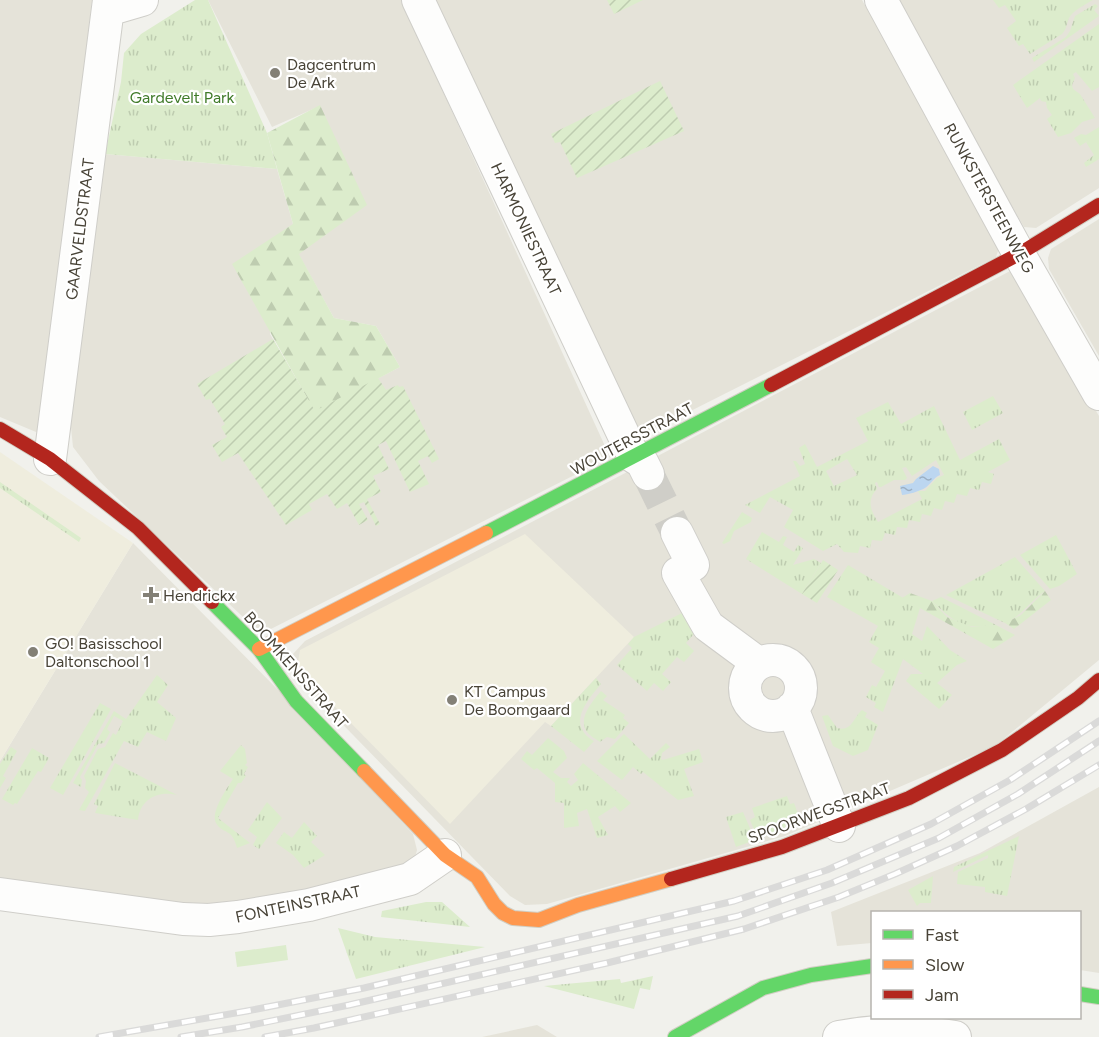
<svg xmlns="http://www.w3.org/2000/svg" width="1099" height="1037" font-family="Figtree,sans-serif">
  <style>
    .residential { fill: #e5e3d9 }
    .education { fill: #efedde }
    .grass { fill: url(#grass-tufts); fill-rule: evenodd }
    .forest { fill: url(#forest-firs) }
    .garden { fill: url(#garden-furrows) }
    .pitch { fill: #dceccc }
    .water { fill: url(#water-ripples) }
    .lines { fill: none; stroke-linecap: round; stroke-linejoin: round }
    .street-tunnel { stroke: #cfcec8; stroke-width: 32; stroke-dasharray: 32 16; stroke-linecap: butt }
    .street-casing { stroke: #cfcec9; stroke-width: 34 }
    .fast-casing { stroke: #d1cec3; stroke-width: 16 }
    .slow-casing { stroke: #d1cec3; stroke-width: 16 }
    .jam-casing { stroke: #d1cec3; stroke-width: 16 }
    .street { stroke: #fdfdfc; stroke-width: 32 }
    .fast { stroke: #63d668; stroke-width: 14 }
    .slow { stroke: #ff974d; stroke-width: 14 }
    .jam { stroke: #b3261e; stroke-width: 14 }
    .rail-casing { stroke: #dadad9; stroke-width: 7 }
    .rail { stroke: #fff; stroke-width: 4.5; stroke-dasharray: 14; stroke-linecap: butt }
    .poi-dot { fill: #838076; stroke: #fff; stroke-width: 2 }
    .labels { text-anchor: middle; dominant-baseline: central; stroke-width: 4.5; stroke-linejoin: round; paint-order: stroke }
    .poi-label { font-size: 16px; fill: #484337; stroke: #fff; text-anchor: start }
    .park-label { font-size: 16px; fill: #407b2a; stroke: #fff }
    .street-label { font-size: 16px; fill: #484337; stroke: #fff }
  </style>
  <defs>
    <pattern id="grass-tufts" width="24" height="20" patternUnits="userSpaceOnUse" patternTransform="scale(1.5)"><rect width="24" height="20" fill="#dceccc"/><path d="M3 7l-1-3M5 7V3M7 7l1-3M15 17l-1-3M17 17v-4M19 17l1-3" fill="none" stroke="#beccb0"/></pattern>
    <pattern id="forest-firs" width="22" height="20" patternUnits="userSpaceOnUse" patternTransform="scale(1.5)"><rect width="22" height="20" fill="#dceccc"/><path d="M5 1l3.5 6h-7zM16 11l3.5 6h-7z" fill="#beccb0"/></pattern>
    <pattern id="garden-furrows" width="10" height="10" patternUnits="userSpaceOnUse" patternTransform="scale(1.5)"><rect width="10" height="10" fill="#dceccc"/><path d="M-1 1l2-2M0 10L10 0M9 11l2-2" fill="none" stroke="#beccb0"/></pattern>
    <pattern id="water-ripples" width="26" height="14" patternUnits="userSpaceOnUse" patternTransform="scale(1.5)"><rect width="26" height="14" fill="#bcd6f0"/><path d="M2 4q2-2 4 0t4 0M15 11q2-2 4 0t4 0" fill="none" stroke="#9bafc3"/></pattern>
  </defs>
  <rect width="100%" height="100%" fill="#f1f1ec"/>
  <path class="residential" d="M0,0H92L45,426L36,432L0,417Z
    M208,0H401L610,457L261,634L99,481L73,447L67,389L105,154L277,169L293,224L270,334L315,411L400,367L376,326L334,318L298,253L320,106L272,127Z
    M426,0H862L1000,245L996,257L639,437Z
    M893,0H1099V188L1036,228L1024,227Z
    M1099,219V356L1049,269L1048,258L1051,249Z
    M1014,269L1099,416V660L995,746L785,836L547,904L525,905L510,896L316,697L295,668L293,654L305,641Z
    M133,543L287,699L413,834L417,850L414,861L408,867L280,898L215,907L146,903L0,880V761Z
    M1099,787V973L1080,970V912H872V943L837,946L831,912L980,853Z
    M537,1025L557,1037H482Z"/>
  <path class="education" d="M0,452L133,543L0,761Z
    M525,534L634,637L551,726L545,722L450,824L297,668L300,650Z"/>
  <path class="grass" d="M195,0H208L267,133L277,169L105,154L121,82L124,53L141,34Z
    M993,0H1093C1086,4 1076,9 1071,15C1066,21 1068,28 1062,34L1030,54L1023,44L1019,46L1007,28L1016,21L1005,5L999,8Z
    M1095,4L1098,6L1094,10L1099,16L1034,62L1032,58L1066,37L1070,31L1075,16Z
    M1099,24V87L1092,91L1076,72L1073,74L1075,78L1072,85L1073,89L1080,94L1095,118L1082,122L1071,133L1058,137L1047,119L1052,115L1047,108L1046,102L1041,101L1040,98L1027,108L1013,85Z
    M1099,127V159L1086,167L1084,163L1094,155L1086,142L1094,137L1080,146L1074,138L1081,134L1086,135Z
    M993,396L1003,413L972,430L963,412Z
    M888,402L901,424L934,406L960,460L999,439L1010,460L988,472L994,474L991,484L982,482L979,490L970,488L967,496L957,494L954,503L945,501L942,510L934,508L931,516L922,514L920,522L909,520L907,528L897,527L895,535L885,533L882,541L872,540L870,548L860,546L858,553L844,552L837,544L823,551L784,527L793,510L770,497L760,513L745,505L800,476L793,461H796L800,466L805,464L799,448L805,444L817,467L868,441L856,418ZM847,459L857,475L834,486L826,471ZM936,460L944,475L937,478L925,491H918L922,499L878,522C871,511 866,500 877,489L875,483L877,482L879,487H881L894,480H905L907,478L902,468L906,467L912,476Z
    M0,482L81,538L79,542L0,488Z
    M742,512L752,518L751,522L734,531L730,541L724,544L722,543Z
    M762,532L779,542L783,536L787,537L783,545L794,552L798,545L803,548L793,565L814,559L821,563L802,594L746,559Z
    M1056,535L1077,574L1059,586L1050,589L1020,555Z
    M1015,557L1045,591C1030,601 1022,616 1005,623L946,595Z
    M848,565L920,608L912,634L922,641L927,626L950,650L967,661L957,665L937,683L952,695L939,709L906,681L911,674H923L903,659L883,712L874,707L876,703L866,697L872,685L876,687L885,671L871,662L879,648L869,642L878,626L827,597Z
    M941,597L996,625C964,630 955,623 932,601Z
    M682,613L699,628L686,643L694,651L684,662L677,657L662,674L671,682L663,691L654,683L647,691L617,665L632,648L628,644L634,637Z
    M157,675L168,685L157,702L176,718L166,741L147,732L138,747L124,741L85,811L79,810L89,792L85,788L86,781L84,776L98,749L105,747L113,733L116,735L123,721L114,716L107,729L110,732L104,743L98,744L80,777L82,780L81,787L73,783L114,711L126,719Z
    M596,678L601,684C592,695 573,715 583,731C585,735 590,739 594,741L584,752L551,726Z
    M601,691L607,696L603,700L625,715L623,718L629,723L615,739L607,737L600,742C596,739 590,736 587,732C577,718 593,701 601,691Z
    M100,703L111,709L63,795L50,788Z
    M862,710L867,713L865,717L878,725L868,750L853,756L833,746L822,716L828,715L837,728C852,732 853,718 862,710Z
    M624,734L650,759L666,743L670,747L662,753L661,759L663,760L699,749L703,762L684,769L694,796L678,800L643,772L641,774L633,767L622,780L597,761Z
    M548,738L564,751L567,758L553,772L561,778H570L567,782L571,786L578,780L574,774L583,763L631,803L620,812L615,806L598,817L608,835L597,838L587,809L577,813L579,826L564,828V803L555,802V783L537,768L534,770L521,759L527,751L532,755Z
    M241,745L245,749L247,763L245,765L248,767L244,774L246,776L241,783H238L218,818L250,843L237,848C232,827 223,835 216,823C210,813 227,788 233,779L220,771Z
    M11,747L17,751L3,776L6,778L0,788V764Z
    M32,748L49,758L41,772L38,771L17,804L15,803L13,805L2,799Z
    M115,763L177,795C158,790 140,799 138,820L95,813L98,806L94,804Z
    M787,796L790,804L794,803L801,822L758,839L750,820L755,817L752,808Z
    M267,802L282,818L259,849L253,845L257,837L248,830Z
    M743,812L755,840L736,847L726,817Z
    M304,822L317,836L311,842L325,855L304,868L293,855L276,843L284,832L292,838Z
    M1019,836L1007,896L985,892V887L957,884L958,872L988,858V855L953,872L954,867Z
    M933,876L931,903H920L917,906L908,890Z
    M426,902H442L470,927L381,917L382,911Z
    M338,928L375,937L485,947L356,979Z
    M653,976L650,990L640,988L634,1009L544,986L620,979L621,983Z"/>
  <path class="forest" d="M320,105L367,205L299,254L334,318L376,326L400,367L315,412L232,264L293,224L267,133Z
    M1045,591L1051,600L1014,629L1005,623L1021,615Z
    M910,593L932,601L947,617L959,622L972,627L996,625L1015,635L993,649L902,598Z"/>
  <path class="garden" d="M607,0H643L614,14Z
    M660,81L684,131L577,178L560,142L555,143L551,134Z
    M273,339L315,411L378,378L386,390L398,385L399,387L403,386L439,459L432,463L428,456L418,461L429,484L410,492L386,441L378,445L389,469L373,476L381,492L367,499L380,524L376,526L364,502L359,504L368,520L359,525L347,503L337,509L327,494L309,504L312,510L286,525L238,453L222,462L212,445L227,437L221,427L225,424L210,399L206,400L197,384Z
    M823,560L838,570L817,603L802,594Z"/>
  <path class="pitch" d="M286,945L288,960L237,967L235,952Z"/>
  <path class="water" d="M933,466L939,469L940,475C933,478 931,484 925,488C920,491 907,495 902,495L900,486L913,483L916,479Z"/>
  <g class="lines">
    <path class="street-tunnel" d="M648,474L677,533"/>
    <g class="street-casing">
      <path id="street" d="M418,0L634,457L642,462L648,474
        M881,0L1019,254L1099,394
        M108,10L142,0
        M50,459L109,0
        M677,533L693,565L678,573L708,626L758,663
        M745 688a28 28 0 1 1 56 0a28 28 0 1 1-56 0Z
        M792,708L839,826
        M0,894L183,919L209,920L238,917L309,905L410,879L445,855
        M839,1037C882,1029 912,1030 955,1037"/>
    </g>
    <g class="fast-casing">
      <path id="fast" d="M486,533L771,385
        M212,602L259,649L296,701L364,771
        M1080,994L1099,997
        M675,1037L763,988L811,975L872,966"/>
    </g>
    <g class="slow-casing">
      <path id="slow" d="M259,649L486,533
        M364,771L445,855L477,877L494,904L503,913L513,918L539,920L578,905L671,879"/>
    </g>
    <g class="jam-casing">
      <path id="jam" d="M771,385L1019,254L1099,205
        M0,429L50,459L138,528L212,602
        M671,879L782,847L909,798L1002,750L1078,698L1099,680"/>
    </g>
    <use href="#street" class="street"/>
    <use href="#fast" class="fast"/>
    <use href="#slow" class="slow"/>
    <use href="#jam" class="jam"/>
    <g class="rail-casing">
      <path id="rail" d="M99,1037L247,1011L364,988L734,901L827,870L931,824L1010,780L1099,721
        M181,1037L242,1027L349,1005L738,916L832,883L939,838L1018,794L1099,741
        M265,1037L314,1028L607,963L744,929L839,897L895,874L957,846L1026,809L1099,765"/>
    </g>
    <use href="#rail" class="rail"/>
  </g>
  <g class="poi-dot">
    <circle cx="275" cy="73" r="6"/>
    <path d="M148 586h6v6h6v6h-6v6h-6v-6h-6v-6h6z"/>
    <circle cx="33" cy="652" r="6"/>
    <circle cx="452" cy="700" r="6"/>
  </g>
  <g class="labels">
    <g class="poi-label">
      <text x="287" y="64">Dagcentrum<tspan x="287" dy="18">De Ark</tspan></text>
      <text x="163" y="595">Hendrickx</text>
      <text x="45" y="643">GO! Basisschool<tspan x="45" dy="18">Daltonschool 1</tspan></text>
      <text x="464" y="691">KT Campus<tspan x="464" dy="18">De Boomgaard</tspan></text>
    </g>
    <g class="park-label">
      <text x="182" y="97">Gardevelt Park</text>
    </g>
    <g class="street-label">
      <text transform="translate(989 198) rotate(61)">RUNKSTERSTEENWEG</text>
      <text transform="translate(80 229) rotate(-83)">GAARVELDSTRAAT</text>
      <text transform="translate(526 229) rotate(65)">HARMONIESTRAAT</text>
      <text transform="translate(632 439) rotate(-28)">WOUTERSSTRAAT</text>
      <text transform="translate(296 670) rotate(49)">BOOMKENSSTRAAT</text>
      <text transform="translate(819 813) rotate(-20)">SPOORWEGSTRAAT</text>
      <text transform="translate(298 904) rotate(-12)">FONTEINSTRAAT</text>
    </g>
  </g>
  <rect x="871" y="911" width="210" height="108" fill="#ffffff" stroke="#b6b4af" stroke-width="1.5"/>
  <rect x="883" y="930" width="30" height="9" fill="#63d668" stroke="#b6b4af" stroke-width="1.5"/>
  <text x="925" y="941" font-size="18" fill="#484337">Fast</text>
  <rect x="883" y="960" width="30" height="9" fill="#ff974d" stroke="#b6b4af" stroke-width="1.5"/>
  <text x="925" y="971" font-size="18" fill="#484337">Slow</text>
  <rect x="883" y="990" width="30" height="9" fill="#b3261e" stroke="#b6b4af" stroke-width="1.5"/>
  <text x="925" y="1001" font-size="18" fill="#484337">Jam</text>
</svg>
